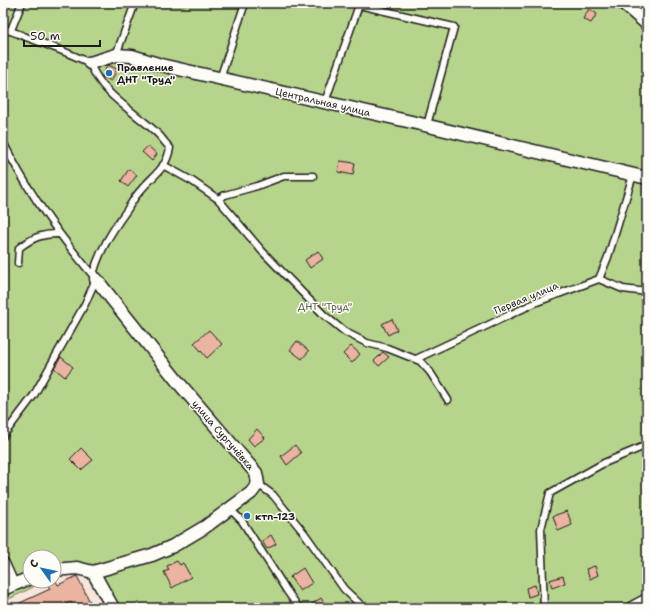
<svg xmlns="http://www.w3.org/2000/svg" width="650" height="611" font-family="'Shantell Sans',sans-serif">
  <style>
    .green { fill: #b7d48c; stroke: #6a7854 }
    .building { fill: #ebb3a1; stroke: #1c1c1c }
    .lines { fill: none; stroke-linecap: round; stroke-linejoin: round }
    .lane-casing { stroke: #1c1c1c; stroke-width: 9 }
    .street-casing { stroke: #1c1c1c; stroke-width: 15 }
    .lane { stroke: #fdfcf7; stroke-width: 6 }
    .street { stroke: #fdfcf7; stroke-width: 12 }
    .poi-dot { fill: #1f6fb2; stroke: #fdfcf7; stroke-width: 1.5 }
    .labels { text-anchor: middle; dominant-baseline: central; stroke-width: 3; stroke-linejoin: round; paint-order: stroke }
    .poi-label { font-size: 10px; font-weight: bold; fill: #1c1c1c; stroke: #fdfcf7; text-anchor: start }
    .street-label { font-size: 10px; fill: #1c1c1c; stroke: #fdfcf7 }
    .park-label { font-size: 10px; fill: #525c43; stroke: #fdfcf7 }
  </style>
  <rect width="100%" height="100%" fill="#f8e6dd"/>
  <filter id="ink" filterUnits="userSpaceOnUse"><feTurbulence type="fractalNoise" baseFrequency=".025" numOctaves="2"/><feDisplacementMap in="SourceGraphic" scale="8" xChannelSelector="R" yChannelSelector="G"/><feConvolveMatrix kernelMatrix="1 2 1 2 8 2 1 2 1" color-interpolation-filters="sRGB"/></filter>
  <g filter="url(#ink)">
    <path class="green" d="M3,3H606L617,7L647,28V608H105L80,564L54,576V557H30V581H45L3,602Z"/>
    <path class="building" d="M589,9L597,14L591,23L583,19Z
      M108,65L117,69L111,81L102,76Z
      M148,146L157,154L152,161L142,152Z
      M340,161L355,163L353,175L338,172Z
      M129,169L137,175L128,187L121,181Z
      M318,251L323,259L310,268L305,260Z
      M392,319L397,330L388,335L382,324Z
      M209,330L222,344L207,358L194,343Z
      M297,341L309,351L302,359L290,350Z
      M351,346L360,354L352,363L343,354Z
      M383,352L389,357L379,366L374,361Z
      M61,357L73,367L65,377L54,368Z
      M257,429L265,438L254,446L248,439Z
      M295,445L301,453L287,465L281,456Z
      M81,448L93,460L81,470L70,459Z
      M567,511L572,525L558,531L553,516Z
      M271,535L276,544L267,549L262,541Z
      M177,561L180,565L183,563L191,577L172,588L164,572L169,570L167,566Z
      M595,566L598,575L590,579L586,569Z
      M303,568L312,583L300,591L290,577Z
      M77,576L93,608H74L71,602L58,608H9L50,589L48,585L56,581L58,585Z
      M563,576L565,583L552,588L550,580Z
      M535,585L537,594L528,597L526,588Z
      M321,598L327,608H306Z"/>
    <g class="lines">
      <g class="lane-casing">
        <path id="lane" d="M3,30C12,30 18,34 26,37C48,45 69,53 90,63C102,96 135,111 158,134C162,138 166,144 170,148C166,170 153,175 141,190C135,196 131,204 127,210C112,231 99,251 93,275
          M11,30L22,3
          M116,55L135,3
          M220,79L245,3
          M325,102L359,5L454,27L427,125
          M3,142C28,192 59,236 96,279L85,304L34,395L3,436
          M163,165L192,181L218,199L262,251L324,315L345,332L367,343L387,348L420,361L430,372L448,400
          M218,199L225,195L257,186L284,176H313
          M18,263L19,248C32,238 41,234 58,234
          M599,279L608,257L633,175
          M416,359L537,302L599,279L623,289L647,292
          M258,484L273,495L305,534L344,589L364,608
          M230,509L242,521L287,591L299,608
          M544,608L541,529L550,493L604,463L647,445"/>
      </g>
      <g class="street-casing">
        <path id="street" d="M623,3L647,24
          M90,63L116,55L132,56L161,65L416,123L647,178
          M3,564L12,584
          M54,570L77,568L93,572L152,555L173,546L205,527L251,493L258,484L256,473L178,382L96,279
          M93,572L113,608
          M3,589L30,578
          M632,608L647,600"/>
      </g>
      <use href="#lane" class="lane"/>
      <use href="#street" class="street"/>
    </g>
  </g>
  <g class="poi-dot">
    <circle cx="109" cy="73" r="4"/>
    <circle cx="247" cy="516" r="4"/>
  </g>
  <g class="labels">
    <g class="poi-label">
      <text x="117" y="67">Правление<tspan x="117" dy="12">ДНТ "Труд"</tspan></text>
      <text x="255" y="516">ктп-123</text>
    </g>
    <g class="street-label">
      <text transform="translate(323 102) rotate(13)">Центральная улица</text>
      <text transform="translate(526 298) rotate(-23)">Первая улица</text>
      <text transform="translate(223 435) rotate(49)">улица Сургучёвка</text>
    </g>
    <g class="park-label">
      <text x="325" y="306">ДНТ "Труд"</text>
    </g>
  </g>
  <rect width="650" height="611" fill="none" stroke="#fdfcf7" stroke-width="16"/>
  <rect x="8" y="8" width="634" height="595" fill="none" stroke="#1c1c1c" stroke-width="1.5" filter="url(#ink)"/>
  <g transform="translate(42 569) rotate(303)"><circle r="19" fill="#fdfcf7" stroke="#a3a29f"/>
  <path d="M0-3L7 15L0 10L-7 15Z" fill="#1f6fb2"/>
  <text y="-6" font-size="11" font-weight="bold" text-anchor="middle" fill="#1c1c1c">С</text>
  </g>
  <path d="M24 40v6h76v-6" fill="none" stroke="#1c1c1c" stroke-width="2"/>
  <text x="30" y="40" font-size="12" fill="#1c1c1c" stroke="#fdfcf7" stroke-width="3" paint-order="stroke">50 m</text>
</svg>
